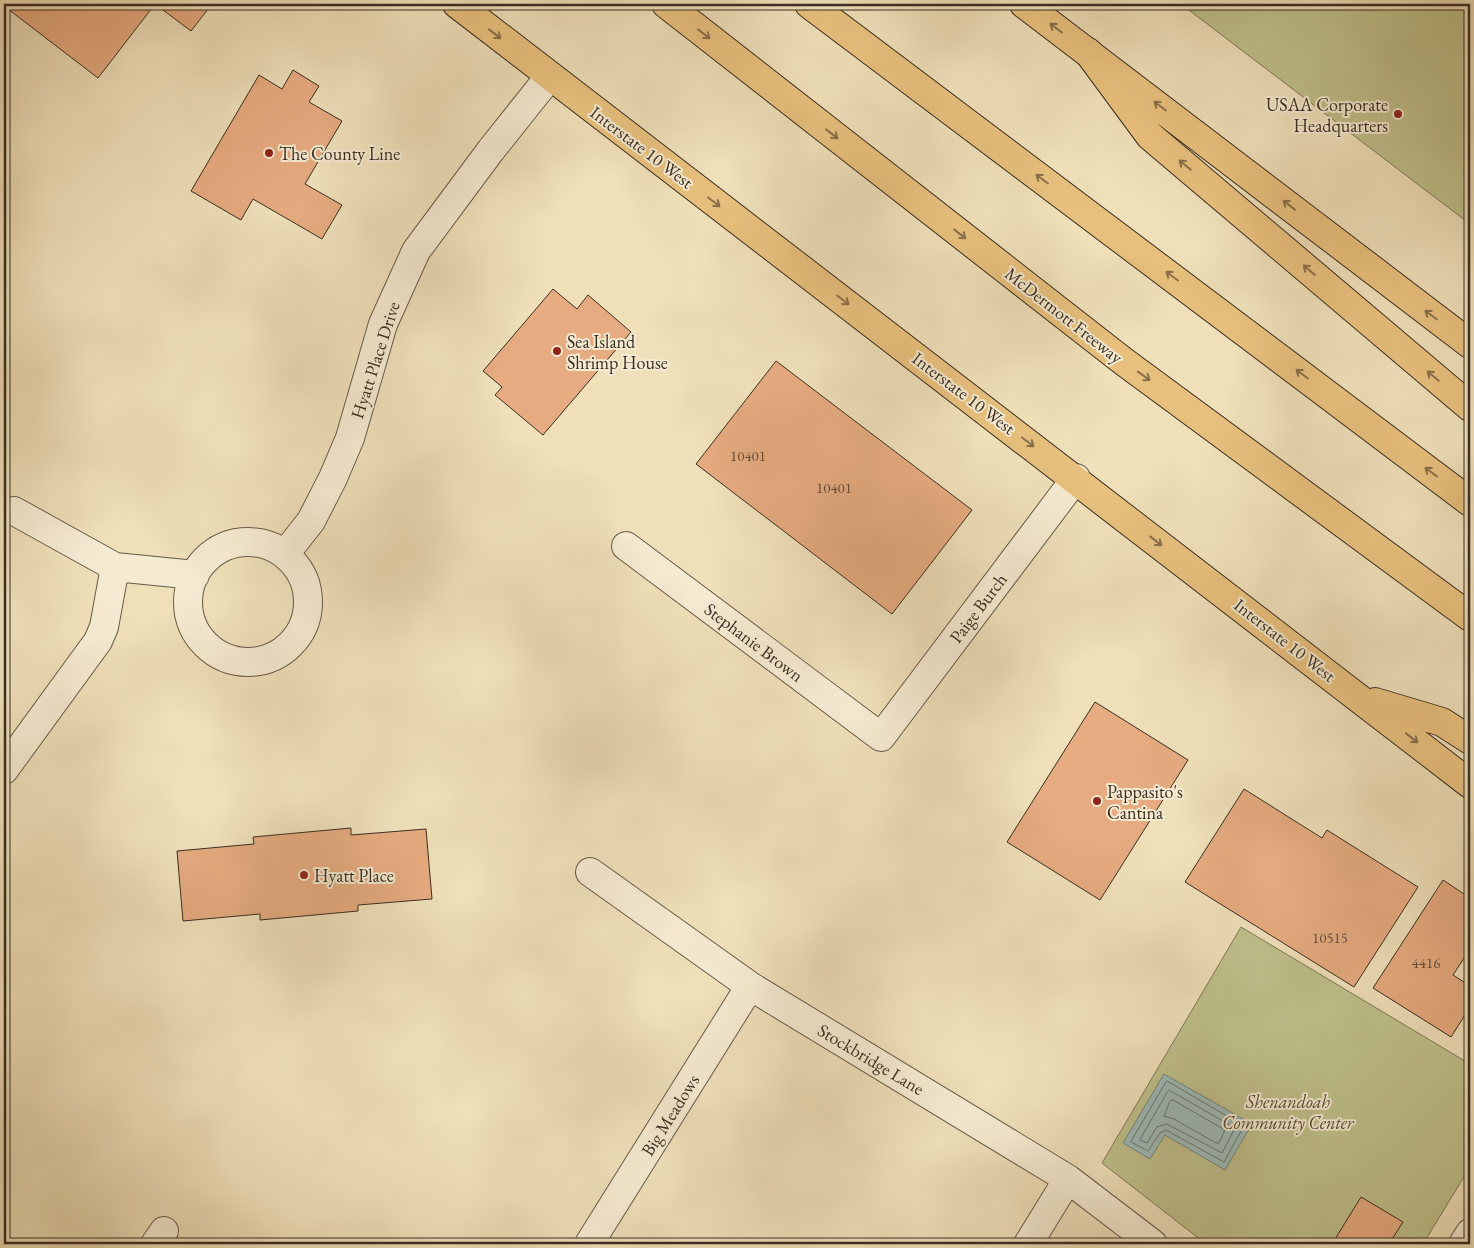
<svg xmlns="http://www.w3.org/2000/svg" width="1474" height="1248" font-family="'EB Garamond',serif">
  <style>
    .green { fill: #bfc18c; stroke: #7c7857 }
    .water { fill: #9cbbb8; stroke: #74837c }
    .lines { fill: none; stroke-linecap: round; stroke-linejoin: round }
    .shore { stroke: #6a746d; stroke-width: 1 }
    .building { fill: #e6ab80; stroke: #392e22 }
    .minor-casing { stroke: #665a48; stroke-width: 30 }
    .major-casing { stroke: #392e22; stroke-width: 30 }
    .highway-casing { stroke: #392e22; stroke-width: 30 }
    .minor { stroke: #f5ebd2; stroke-width: 28 }
    .major { stroke: #e8c07d; stroke-width: 28 }
    .highway { stroke: #e8c07d; stroke-width: 28 }
    .oneway { stroke: #88704b }
    .poi-dot { fill: #8f2418; stroke: #f5ebd2; stroke-width: 2 }
    .labels { text-anchor: middle; dominant-baseline: central; stroke-width: 4; stroke-linejoin: round; paint-order: stroke }
    .number-label { font-size: 15px; fill: #644d3a }
    .poi-label { font-size: 18px; fill: #392e22; stroke: #f5ebd2; text-anchor: start }
    .street-label { font-size: 18px; fill: #392e22; stroke: #f5ebd2 }
    .park-label { font-size: 18px; font-style: italic; fill: #544b37; stroke: #f5ebd2 }
  </style>
  <rect width="100%" height="100%" fill="#efe0ba"/>
  <filter id="stains"><feTurbulence type="fractalNoise" baseFrequency=".004" numOctaves="4"/><feColorMatrix values="0 0 0 0 .2 0 0 0 0 .09 0 0 0 0 .02 0 0 0 .5 -.17"/></filter>
  <radialGradient id="worn" r=".72"><stop offset=".6" stop-color="#630" stop-opacity="0"/><stop offset="1" stop-color="#630" stop-opacity=".3"/></radialGradient>
  <path class="green" d="M1181,4H1470V224Z
    M1241,927L1470,1064V1167L1423,1244H1206L1102,1163Z"/>
  <path class="water" d="M1164,1074L1252,1124L1225,1170L1165,1135L1150,1159L1123,1143Z"/>
  <g class="lines">
    <path class="shore" d="M1167,1081L1244,1126L1224,1162L1166,1130L1160,1133L1148,1151L1131,1142Z
      M1169,1090L1235,1128L1222,1153L1167,1124L1157,1127L1147,1143L1140,1140Z
      M1173,1100L1225,1130L1219,1143H1216L1174,1119L1164,1116L1170,1101Z"/>
  </g>
  <path class="building" d="M4,4H212L191,31L155,4L98,78L4,6Z
    M293,70L319,86L309,102L342,121L305,184L342,205L322,239L253,199L241,220L191,191L259,75L282,89Z
    M553,289L577,309L588,295L631,332L543,435L495,395L502,387L483,371Z
    M776,361L972,510L892,614L696,464Z
    M1095,702L1188,760L1100,900L1007,842Z
    M1244,789L1322,838L1327,830L1418,887L1354,987L1185,882Z
    M351,828V835L426,829L432,899L358,905V911L260,920V914L183,921L177,851L254,844L253,837Z
    M1443,880L1470,898V949L1453,975L1470,986V1007L1451,1037L1373,988Z
    M1361,1197L1403,1222L1389,1244H1332Z"/>
  <g class="lines">
    <g class="minor-casing">
      <path id="minor" d="M14,511L115,567L195,575
        M188 602a60 60 0 1 1 120 0a60 60 0 1 1-120 0Z
        M626,546L881,737L1076,478
        M285,554L311,521L333,478L350,438L383,324L416,251L491,150L550,76
        M4,770L98,641L104,627L115,567
        M590,872L750,986L1068,1179L1153,1244
        M155,1244L164,1231
        M589,1244L750,986
        M1028,1244L1068,1179
        M1463,1244L1470,1233"/>
    </g>
    <g class="major-casing">
      <path id="major" d="M457,4L1470,784
        M1024,4L1470,344
        M1375,702L1442,722L1470,740"/>
    </g>
    <g class="highway-casing">
      <path id="highway" d="M666,4L1123,361L1470,617
        M809,4L1470,502
        M1088,52L1150,136L1470,407"/>
    </g>
    <use href="#minor" class="minor"/>
    <use href="#major" class="major"/>
    <use href="#highway" class="highway"/>
  </g>
  <defs><path id="oneway-shaft" d="M-6 0H5M1.5-3L5.5 0L1.5 3" fill="none" stroke-width="1.6" stroke-linecap="round" stroke-linejoin="round" transform="scale(1.25)"/></defs>
  <g class="oneway">
    <use href="#oneway-shaft" transform="translate(1056 28) rotate(-143)"/>
    <use href="#oneway-shaft" transform="translate(495 34) rotate(38)"/>
    <use href="#oneway-shaft" transform="translate(704 34) rotate(38)"/>
    <use href="#oneway-shaft" transform="translate(1160 106) rotate(-143)"/>
    <use href="#oneway-shaft" transform="translate(832 134) rotate(38)"/>
    <use href="#oneway-shaft" transform="translate(1185 165) rotate(-140)"/>
    <use href="#oneway-shaft" transform="translate(1042 179) rotate(-143)"/>
    <use href="#oneway-shaft" transform="translate(714 202) rotate(37)"/>
    <use href="#oneway-shaft" transform="translate(1289 205) rotate(-142)"/>
    <use href="#oneway-shaft" transform="translate(960 234) rotate(38)"/>
    <use href="#oneway-shaft" transform="translate(1309 270) rotate(-140)"/>
    <use href="#oneway-shaft" transform="translate(1172 276) rotate(-143)"/>
    <use href="#oneway-shaft" transform="translate(843 300) rotate(37)"/>
    <use href="#oneway-shaft" transform="translate(1431 315) rotate(-143)"/>
    <use href="#oneway-shaft" transform="translate(1302 374) rotate(-143)"/>
    <use href="#oneway-shaft" transform="translate(1144 376) rotate(36)"/>
    <use href="#oneway-shaft" transform="translate(1433 376) rotate(-140)"/>
    <use href="#oneway-shaft" transform="translate(1028 442) rotate(37)"/>
    <use href="#oneway-shaft" transform="translate(1431 472) rotate(-143)"/>
    <use href="#oneway-shaft" transform="translate(1156 541) rotate(38)"/>
    <use href="#oneway-shaft" transform="translate(1412 738) rotate(38)"/>
  </g>
  <g class="poi-dot">
    <circle cx="1398" cy="114" r="5"/>
    <circle cx="269" cy="153" r="5"/>
    <circle cx="557" cy="351" r="5"/>
    <circle cx="1097" cy="801" r="5"/>
    <circle cx="304" cy="875" r="5"/>
  </g>
  <g class="labels">
    <g class="number-label">
      <text x="748" y="455">10401</text>
      <text x="834" y="487">10401</text>
      <text x="1330" y="937">10515</text>
      <text x="1426" y="962">4416</text>
    </g>
    <g class="poi-label">
      <text x="1388" y="104" text-anchor="end">USAA Corporate<tspan x="1388" dy="21">Headquarters</tspan></text>
      <text x="279" y="153">The County Line</text>
      <text x="567" y="341">Sea Island<tspan x="567" dy="21">Shrimp House</tspan></text>
      <text x="1107" y="791">Pappasito's<tspan x="1107" dy="21">Cantina</tspan></text>
      <text x="314" y="875">Hyatt Place</text>
    </g>
    <g class="street-label">
      <text transform="translate(642 147) rotate(37)">Interstate 10 West</text>
      <text transform="translate(1064 315) rotate(38)">McDermott Freeway</text>
      <text transform="translate(375 360) rotate(-72)">Hyatt Place Drive</text>
      <text transform="translate(964 393) rotate(37)">Interstate 10 West</text>
      <text transform="translate(978 608) rotate(-53)">Paige Burch</text>
      <text transform="translate(1285 640) rotate(38)">Interstate 10 West</text>
      <text transform="translate(754 642) rotate(37)">Stephanie Brown</text>
      <text transform="translate(871 1059) rotate(31)">Stockbridge Lane</text>
      <text transform="translate(670 1115) rotate(-58)">Big Meadows</text>
    </g>
    <g class="park-label">
      <text x="1288" y="1101">Shenandoah<tspan x="1288" dy="21">Community Center</tspan></text>
    </g>
  </g>
  <rect width="1474" height="1248" fill="none" stroke="#efe0ba" stroke-width="20"/>
  <rect x="5" y="5" width="1464" height="1238" fill="none" stroke="#392e22" stroke-width="2.5"/>
  <rect x="10" y="10" width="1454" height="1228" fill="none" stroke="#392e22"/>
  <rect width="100%" height="100%" filter="url(#stains)"/>
  <rect width="100%" height="100%" fill="url(#worn)"/>
</svg>
